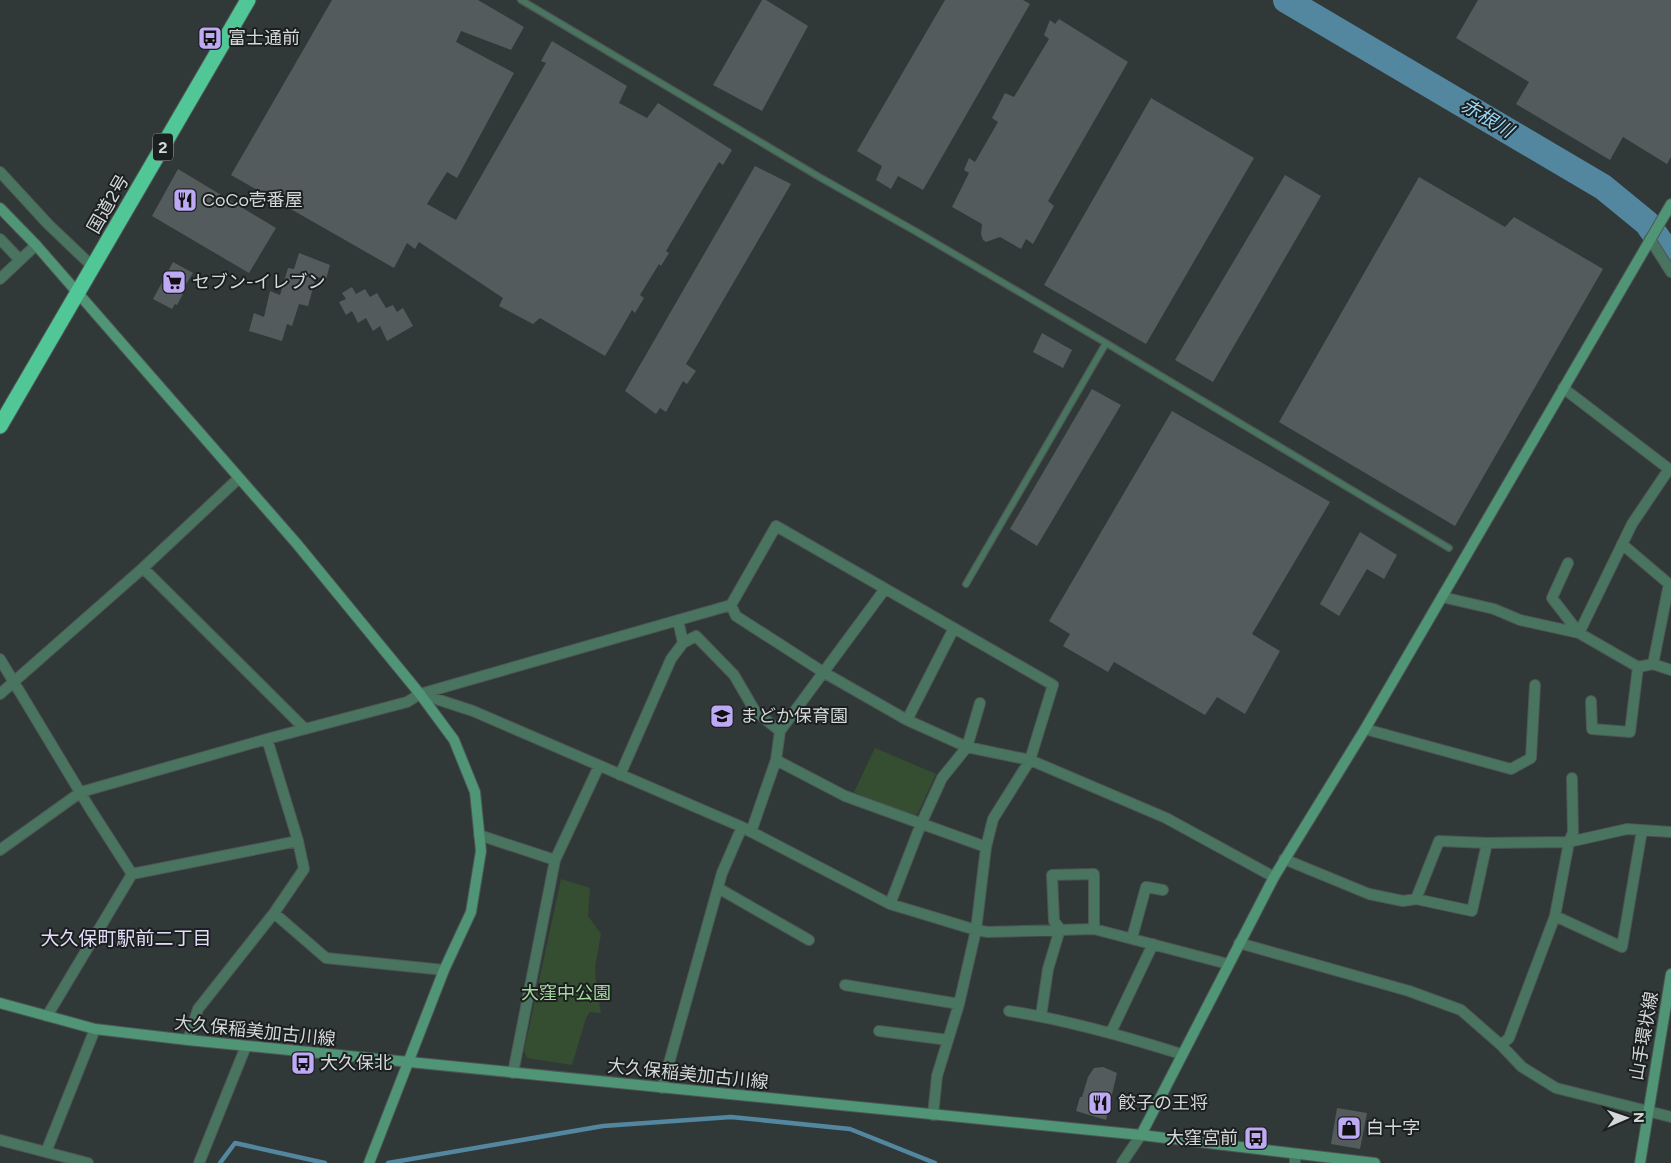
<svg xmlns="http://www.w3.org/2000/svg" width="1671" height="1163" font-family="Figtree,'Noto Sans JP',sans-serif">
  <style>
    .green { fill: #354e31 }
    .lines { fill: none; stroke-linecap: round; stroke-linejoin: round }
    .stream { stroke: #5387a0; stroke-width: 4.5 }
    .river { stroke: #5387a0; stroke-width: 26 }
    .building { fill: #535b5c }
    .lane-casing { stroke: #4e5655; stroke-width: 8 }
    .street-casing { stroke: #4e5655; stroke-width: 12 }
    .secondary-casing { stroke: #4e5655; stroke-width: 12 }
    .highway-casing { stroke: #4e5655; stroke-width: 17 }
    .lane { stroke: #497460; stroke-width: 5.5 }
    .street { stroke: #497460; stroke-width: 10 }
    .secondary { stroke: #4f9576; stroke-width: 10 }
    .highway { stroke: #51c696; stroke-width: 15 }
    .labels { text-anchor: middle; dominant-baseline: central; stroke-width: 4; stroke-linejoin: round; paint-order: stroke }
    .shield { fill: #1c1f1f; stroke: #9da0a0; stroke-width: 1 }
    .shield-label { font-size: 16px; font-weight: bold; fill: #d4d8d8 }
    .poi-label { font-size: 18px; fill: #d4d8d8; stroke: #1c1f1f; text-anchor: start }
    .street-label { font-size: 18px; fill: #d4d8d8; stroke: #1c1f1f }
    .park-label { font-size: 18px; fill: #a5d89d; stroke: #1c1f1f }
    .water-label { font-size: 19px; font-style: italic; fill: #98d8f7; stroke: #1c1f1f }
    .neighbourhood-label { font-size: 19px; fill: #e3ddfa; stroke: #1c1f1f }
  </style>
  <rect width="100%" height="100%" fill="#313938"/>
  <path class="green" d="M875,748L936,774L918,813L911,817L854,792Z
    M561,879L590,888L588,916L601,934L595,967L596,984L601,1013L590,1012L586,1018L572,1065L527,1058L524,1051Z"/>
  <g class="lines">
    <path class="stream" d="M220,1163L235,1143L325,1163
      M388,1163L603,1126L731,1117L850,1129L935,1163"/>
    <path class="river" d="M1286,0L1603,187L1647,223L1671,257"/>
  </g>
  <path class="building" d="M332,0H478L524,27L511,50L461,31L456,42L514,73L457,178L447,172L427,204L456,220L546,63L541,61L552,41L627,86L619,103L647,118L658,103L732,150L723,165L719,162L666,251L669,253L661,266L659,264L640,295L644,298L635,313L632,310L605,356L540,318L533,324L499,306L503,298L419,242L415,249L407,243L394,268L231,175Z
    M762,0H766L808,26L762,111L713,85Z
    M945,0H1023L1030,4L923,190L898,176L891,189L876,180L882,166L857,151Z
    M1478,0H1671V157L1667,164L1623,137L1610,160L1516,104L1529,82L1456,38Z
    M1059,19L1128,62L1048,201L1054,206L1033,244L1026,239L1021,249L1000,237L986,242L983,240L981,234L982,224L952,207L969,173L964,170L969,158L975,162L998,122L992,118L1005,93L1014,97L1049,39L1044,35L1050,20L1055,24Z
    M1151,98L1254,158L1146,344L1044,285Z
    M755,166L791,184L686,364L696,371L687,384L683,381L666,412L660,408L656,414L625,391Z
    M178,169L276,228L249,273L152,216Z
    M1285,175L1321,196L1213,382L1175,360Z
    M1419,177L1505,227L1514,217L1603,269L1455,526L1279,422Z
    M299,253L330,265L326,279L316,277L308,306L299,304L292,326L287,324L282,341L249,331L254,313L264,317L270,291L280,295L288,268L294,269Z
    M173,262L193,273L181,292L183,294L177,305L175,304L172,309L153,299Z
    M352,287L356,294L365,289L370,297L377,293L386,308L393,305L397,312L403,308L413,326L387,341L380,326L373,331L366,318L358,323L352,311L346,315L339,302L346,299L342,293Z
    M1042,333L1072,350L1063,368L1033,352Z
    M1092,389L1121,405L1037,546L1010,529Z
    M1172,411L1330,502L1252,634L1280,651L1245,714L1217,697L1205,715L1114,662L1108,672L1063,646L1070,634L1049,621Z
    M1360,532L1397,555L1384,579L1367,569L1339,616L1320,604Z
    M1103,1067L1117,1073L1106,1120L1076,1111L1080,1097H1082L1088,1077L1094,1068Z
    M1337,1108L1367,1113L1360,1149L1331,1144Z"/>
  <g class="lines">
    <g class="lane-casing">
      <path id="lane" d="M521,0L821,178L915,231L1106,343L1449,548
        M966,584L1106,343"/>
    </g>
    <g class="street-casing">
      <path id="street" d="M0,172L48,224L93,267
        M0,239L20,260
        M1650,239L1671,272
        M0,279L36,245
        M1563,388L1669,469L1632,524L1579,633L1552,598L1568,563
        M1622,544L1669,584L1653,664
        M143,568L305,729
        M1442,597L1494,609L1520,620L1579,633L1638,667L1653,664L1671,670
        M731,605L736,616L823,672L907,720L967,747L1030,760L1166,818L1274,877
        M678,620L683,643
        M0,659L89,807L132,874L47,1016
        M0,694L143,568L239,478
        M421,694L473,711L742,827L890,904L976,930L988,932L1094,929L1228,964
        M1591,701L1592,729L1630,732L1638,667
        M907,720L954,628
        M1365,729L1511,769L1531,758L1535,685
        M776,760L845,796L986,847
        M620,775L671,659L683,643L696,636L734,675L755,711L780,731
        M751,832L776,760L780,731L885,589
        M479,835L555,860L513,1073
        M0,850L81,792L267,739L407,702L420,694L731,605L776,526L1053,685L1030,760L993,819L986,847L976,930L959,1004L937,1076L933,1115
        M1284,859L1369,894L1403,901L1416,899L1472,911L1487,843
        M555,860L599,766
        M132,874L298,841
        M718,888L809,940
        M1416,899L1439,841L1487,843L1569,842L1627,829L1671,832
        M890,904L921,824L942,778L967,747L980,703
        M274,913L326,958L444,970
        M1555,916L1622,947L1642,830
        M1132,938L1146,887L1163,890
        M1239,943L1409,991L1461,1010L1501,1045L1522,1067L1556,1088L1671,1117
        M845,985L959,1004
        M1009,1011C1068,1020 1124,1036 1181,1054
        M1041,1016L1048,969L1060,929L1054,921L1052,875L1094,874V929
        M879,1031L948,1040
        M1111,1032L1153,944
        M188,1040L198,1009L274,913L304,869L298,841L267,739
        M1501,1045L1509,1038L1555,916L1569,842L1573,832L1572,778
        M662,1088L722,873L742,827
        M0,1140L88,1163
        M46,1152L95,1029
        M199,1163L246,1046
        M1122,1163L1141,1135
        M1295,1163V1154"/>
    </g>
    <g class="secondary-casing">
      <path id="secondary" d="M0,208L36,245L297,544L420,694L454,740L475,792L481,851L471,912L444,970L369,1163
        M0,1003L95,1029L188,1040L1141,1135L1375,1163
        M1141,1135L1274,877L1365,729L1671,204
        M1640,1163L1671,974"/>
    </g>
    <g class="highway-casing">
      <path id="highway" d="M0,426L248,0"/>
    </g>
    <use href="#lane" class="lane"/>
    <use href="#street" class="street"/>
    <use href="#secondary" class="secondary"/>
    <use href="#highway" class="highway"/>
  </g>
  <defs>
    <g id="bus-square" transform="scale(1.25)"><rect x="-9" y="-9" width="18" height="18" rx="4" fill="#bea9f5" stroke="#1c1f1f"/><path d="M-5-6H5V4H4V6H2V4H-2V6H-4V4H-5ZM-3.5-4V0h7V-4ZM-3.5 1.2v1.5H-2V1.2ZM2 1.2v1.5H3.5V1.2Z" fill="#111"/></g>
    <g id="restaurant-square" transform="scale(1.25)"><rect x="-9" y="-9" width="18" height="18" rx="4" fill="#bea9f5" stroke="#1c1f1f"/><path d="M-5-6h1v4h1v-4h1v4h1v-4h1v5L-1.5 .5V6h-2V.5L-5-1ZM5-6V6H3V1.5H1.5Q1.5-4 5-6Z" fill="#111"/></g>
    <g id="supermarket-square" transform="scale(1.25)"><rect x="-9" y="-9" width="18" height="18" rx="4" fill="#bea9f5" stroke="#1c1f1f"/><path d="M-6-5.5h2.5l.6 2H6L4.5 2H-2.5L-4.4-4H-6ZM-1.5 3.2a1.3 1.3 0 1 0 .1 0ZM3 3.2a1.3 1.3 0 1 0 .1 0Z" fill="#111"/></g>
    <g id="school-square" transform="scale(1.25)"><rect x="-9" y="-9" width="18" height="18" rx="4" fill="#bea9f5" stroke="#1c1f1f"/><path d="M0-5L7-2L0 1L-7-2ZM-4 1L0 2.5L4 1V4Q0 6-4 4Z" fill="#111"/></g>
    <g id="shop-square" transform="scale(1.25)"><rect x="-9" y="-9" width="18" height="18" rx="4" fill="#bea9f5" stroke="#1c1f1f"/><path d="M-5-2.5h2.3a2.7 3.5 0 0 1 5.4 0H5L5.5 6h-11ZM-1.5-2.5h3a1.5 2.3 0 0 0-3 0Z" fill="#111"/></g>
  </defs>
  <g fill-rule="evenodd">
    <use href="#bus-square" x="210" y="38"/>
    <use href="#restaurant-square" x="185" y="200"/>
    <use href="#supermarket-square" x="174" y="282"/>
    <use href="#school-square" x="722" y="716"/>
    <use href="#bus-square" x="303" y="1063"/>
    <use href="#restaurant-square" x="1100" y="1103"/>
    <use href="#shop-square" x="1349" y="1128"/>
    <use href="#bus-square" x="1256" y="1138"/>
  </g>
  <g class="labels">
    <rect class="shield" x="153" y="133.5" width="20" height="27" rx="4"/>
    <g class="shield-label">
      <text x="163" y="147">2</text>
    </g>
    <g class="poi-label">
      <text x="228" y="38">富士通前</text>
      <text x="202" y="200">CoCo壱番屋</text>
      <text x="192" y="282">セブン-イレブン</text>
      <text x="740" y="716">まどか保育園</text>
      <text x="320" y="1063">大久保北</text>
      <text x="1118" y="1103">餃子の王将</text>
      <text x="1366" y="1128">白十字</text>
      <text x="1238" y="1138" text-anchor="end">大窪宮前</text>
    </g>
    <g class="street-label">
      <text transform="translate(108 204) rotate(-60)">国道2号</text>
      <text transform="translate(255 1031) rotate(6)">大久保稲美加古川線</text>
      <text transform="translate(1644 1036) rotate(-80)">山手環状線</text>
      <text transform="translate(688 1074) rotate(6)">大久保稲美加古川線</text>
    </g>
    <g class="park-label">
      <text x="566" y="993">大窪中公園</text>
    </g>
    <g class="water-label">
      <text transform="translate(1487 118) rotate(31)">赤根川</text>
    </g>
    <g class="neighbourhood-label">
      <text x="126" y="938">大久保町駅前二丁目</text>
    </g>
  </g>
  <g transform="translate(1626 1118) rotate(88)" stroke="#1c1f1f" stroke-width="4" paint-order="stroke">
  <path d="M0-4L9 19L0 12L-9 19Z" fill="#d4d8d8"/>
  <text y="-8" font-size="14" font-weight="bold" text-anchor="middle" fill="#d4d8d8">N</text>
  </g>
</svg>
